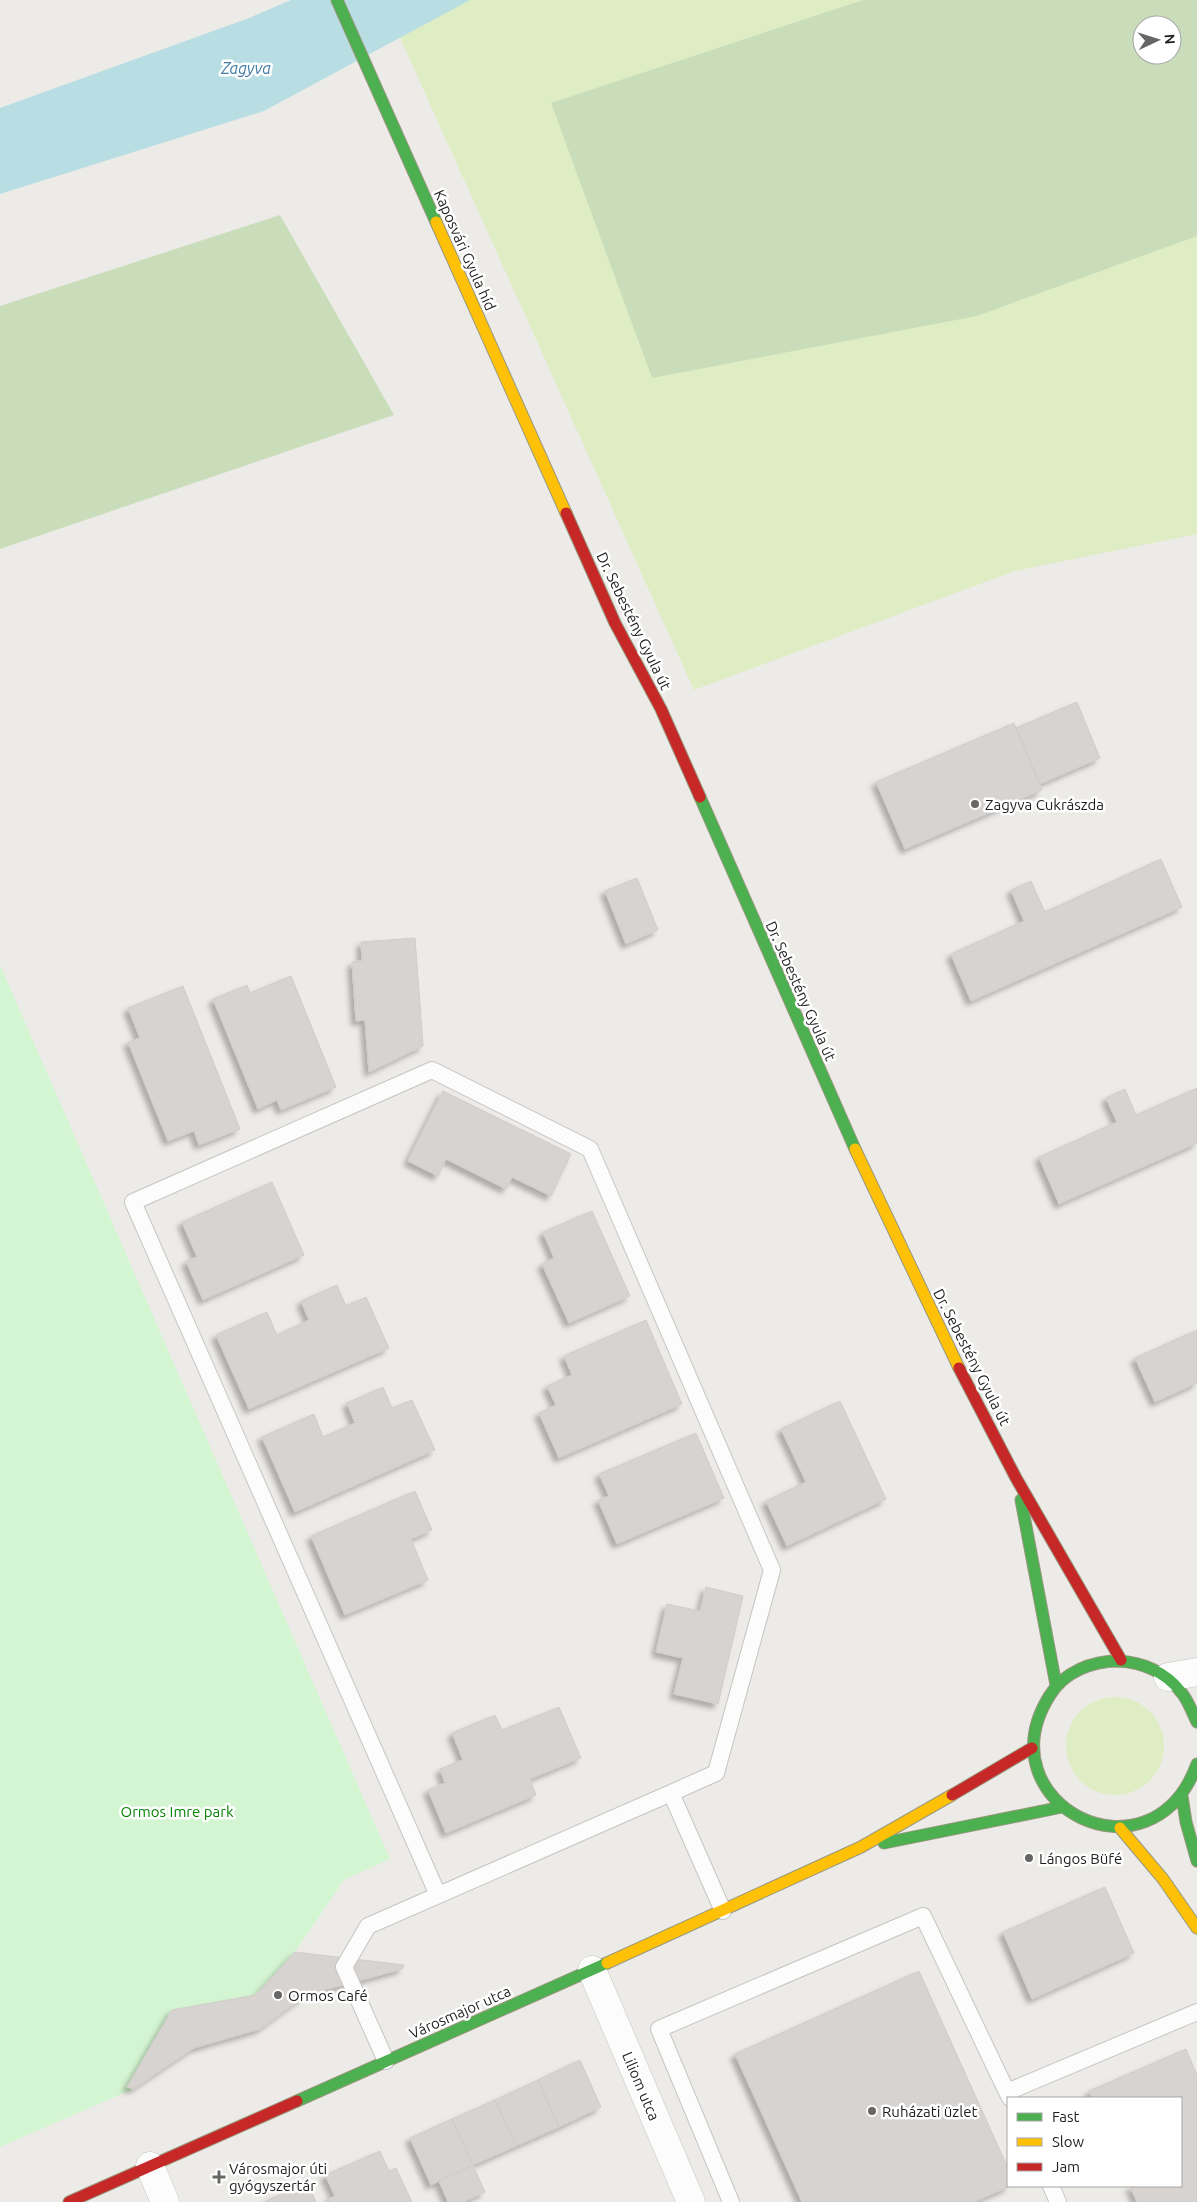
<svg xmlns="http://www.w3.org/2000/svg" width="1197" height="2202" font-family="Ubuntu,sans-serif">
  <style>
    .grass { fill: #deedc4; fill-rule: evenodd }
    .forest { fill: #caddbb; fill-rule: evenodd }
    .park { fill: #d4f5d1 }
    .water { fill: #b8dee3 }
    .building { fill: #d6d3d0; stroke: #d1ccc9; filter: url(#shadow) }
    .lines { fill: none; stroke-linecap: round; stroke-linejoin: round }
    .lane-casing { stroke: #c6c5c4; stroke-width: 18 }
    .street-casing { stroke: #c6c5c4; stroke-width: 29 }
    .fast-casing { stroke: #98987e; stroke-width: 13 }
    .slow-casing { stroke: #98987e; stroke-width: 13 }
    .jam-casing { stroke: #98987e; stroke-width: 13 }
    .lane { stroke: #fcfcfc; stroke-width: 16 }
    .street { stroke: #fcfcfc; stroke-width: 28 }
    .fast { stroke: #4caf50; stroke-width: 11 }
    .slow { stroke: #ffc107; stroke-width: 11 }
    .jam { stroke: #c62828; stroke-width: 11 }
    .poi-dot { fill: #676665; stroke: #fff; stroke-width: 2 }
    .labels { text-anchor: middle; dominant-baseline: central; stroke-width: 5; stroke-linejoin: round; paint-order: stroke }
    .street-label { font-size: 15px; fill: #1f1f1f; stroke: #fff }
    .poi-label { font-size: 15px; fill: #1f1f1f; stroke: #fff; text-anchor: start }
    .park-label { font-size: 15px; fill: #068504; stroke: #fff }
    .water-label { font-size: 16px; font-style: italic; fill: #407ca5; stroke: #fff }
  </style>
  <defs>
    <filter id="shadow"><feDropShadow dx="-4.5" dy="4.5" stdDeviation="2.5" flood-color="#0004"/></filter>
  </defs>
  <rect width="100%" height="100%" fill="#edebe8"/>
  <path class="grass" d="M383,0H1197V534L1015,571L694,690ZM1142,25H1172V55H1142Z
    M1066 1746a49 49 0 1 1 98 0a49 49 0 1 1-98 0Z"/>
  <path class="forest" d="M863,0H1197V236L977,316L652,378L551,103ZM1142,25H1172V55H1142Z
    M280,215L394,415L0,549V306Z"/>
  <path class="park" d="M0,965L390,1859L344,1880L295,1952L256,1995L172,2010L128,2087L133,2089L0,2147Z"/>
  <path class="water" d="M291,0H470L264,111L0,194V108L249,18Z"/>
  <path class="building" d="M1077,702L1100,758L1040,784L1016,728Z
    M1014,723L1042,790L905,849L876,782Z
    M1161,859L1182,907L971,1001L951,954L1024,921L1011,890L1031,881L1045,912Z
    M637,878L658,930L626,944L605,891Z
    M415,938L423,1046L369,1072L365,1020L356,1021L352,962L362,961L361,942Z
    M291,976L336,1087L281,1110L277,1100L258,1109L213,999L247,985L250,993Z
    M183,986L240,1129L199,1145L194,1131L168,1141L128,1042L140,1038L128,1008Z
    M1197,1088V1143L1059,1204L1039,1157L1117,1122L1106,1098L1125,1089L1136,1115Z
    M443,1091L571,1154L551,1196L512,1177L506,1189L446,1159L438,1176L408,1161Z
    M272,1182L304,1255L203,1300L186,1261L197,1257L182,1222Z
    M592,1211L630,1296L569,1323L542,1264L554,1258L543,1232Z
    M337,1285L346,1306L366,1297L389,1348L249,1409L216,1335L267,1312L277,1335L309,1320L301,1301Z
    M646,1320L682,1404L559,1458L539,1413L556,1405L547,1386L572,1375L564,1356Z
    M1197,1330V1383L1155,1402L1135,1358Z
    M383,1387L392,1408L412,1400L435,1450L295,1512L262,1437L314,1414L323,1437L355,1423L347,1403Z
    M840,1401L886,1499L787,1546L766,1501L806,1482L781,1429Z
    M696,1433L724,1498L617,1544L598,1500L609,1496L599,1474Z
    M415,1491L432,1530L411,1539L428,1580L345,1615L311,1536Z
    M706,1587L743,1596L718,1704L674,1694L683,1658L656,1652L667,1604L700,1611Z
    M559,1707L581,1758L530,1779L536,1795L446,1833L428,1790L445,1783L440,1769L463,1760L452,1733L495,1715L502,1730Z
    M1105,1887L1134,1953L1032,1999L1003,1932Z
    M295,1952L404,1965L402,1969L306,1995L260,2029L194,2048L133,2089L127,2087L172,2010L256,1995Z
    M919,1971L1008,2168V2186H1010L974,2202H802L735,2054Z
    M1186,2049L1197,2075V2202H1137L1130,2186H1181V2098H1092L1089,2091Z
    M580,2060L601,2107L559,2127L538,2080Z
    M538,2080L559,2127L516,2146L495,2100Z
    M495,2100L516,2146L473,2165L452,2119Z
    M452,2119L473,2165L431,2185L410,2138Z
    M380,2151L389,2171L396,2168L412,2202H330L328,2199L335,2196L325,2175Z
    M473,2165L485,2192L463,2202H448L439,2181Z
    M307,2182L316,2202H264Z"/>
  <g class="lines">
    <g class="lane-casing">
      <path id="lane" d="M438,1895L133,1202L432,1070L590,1149L772,1570L716,1773L671,1793
        M386,2061L344,1967L368,1926L671,1793L723,1911
        M1010,2098L1007,2092L1197,2012
        M1051,2186L1058,2202
        M731,2202L659,2029L923,1916L1007,2092"/>
    </g>
    <g class="street-casing">
      <path id="street" d="M1168,1677L1197,1672
        M592,1970L691,2202
        M150,2166L165,2202"/>
    </g>
    <g class="fast-casing">
      <path id="fast" d="M337,0L436,222
        M700,797L855,1149
        M1021,1500L1056,1685
        M1197,1722C1192,1712 1188,1700 1181,1692C1166,1672 1142,1662 1118,1661C1092,1661 1064,1672 1050,1695C981,1804 1151,1890 1197,1764
        M1182,1796L1186,1822L1197,1861
        M884,1843L1062,1807
        M297,2101L607,1963"/>
    </g>
    <g class="slow-casing">
      <path id="slow" d="M436,222L566,513
        M855,1149L959,1368
        M1120,1828L1163,1879L1197,1928
        M607,1963L861,1847L952,1795"/>
    </g>
    <g class="jam-casing">
      <path id="jam" d="M566,513L615,623L661,709L700,797
        M959,1368L1016,1478L1121,1660
        M952,1795L1032,1748
        M69,2202L297,2101"/>
    </g>
    <use href="#lane" class="lane"/>
    <use href="#street" class="street"/>
    <use href="#fast" class="fast"/>
    <use href="#slow" class="slow"/>
    <use href="#jam" class="jam"/>
  </g>
  <g class="poi-dot">
    <circle cx="975" cy="804" r="5"/>
    <circle cx="1029" cy="1858" r="5"/>
    <circle cx="278" cy="1995" r="5"/>
    <circle cx="872" cy="2111" r="5"/>
    <path d="M216.5 2169.5h5v5h5v5h-5v5h-5v-5h-5v-5h5z"/>
  </g>
  <g class="labels">
    <g class="street-label">
      <text transform="translate(465 250) rotate(66)">Kaposvári Gyula híd</text>
      <text transform="translate(634 621) rotate(64)">Dr. Sebestény Gyula út</text>
      <text transform="translate(801 991) rotate(66)">Dr. Sebestény Gyula út</text>
      <text transform="translate(972 1357) rotate(63)">Dr. Sebestény Gyula út</text>
      <text transform="translate(460 2012) rotate(-24)">Városmajor utca</text>
      <text transform="translate(641 2086) rotate(67)">Liliom utca</text>
    </g>
    <g class="poi-label">
      <text x="985" y="804">Zagyva Cukrászda</text>
      <text x="1039" y="1858">Lángos Büfé</text>
      <text x="288" y="1995">Ormos Café</text>
      <text x="882" y="2111">Ruházati üzlet</text>
      <text x="229" y="2168">Városmajor úti<tspan x="229" dy="17">gyógyszertár</tspan></text>
    </g>
    <g class="park-label">
      <text x="177" y="1811">Ormos Imre park</text>
    </g>
    <g class="water-label">
      <text x="246" y="68">Zagyva</text>
    </g>
  </g>
  <rect x="1007" y="2097" width="175" height="90" fill="#ffffff" stroke="#a5a5a5"/>
  <rect x="1017" y="2113" width="25" height="8" fill="#4caf50" stroke="#a5a5a5"/>
  <text x="1052" y="2122" font-size="15" fill="#1f1f1f">Fast</text>
  <rect x="1017" y="2138" width="25" height="8" fill="#ffc107" stroke="#a5a5a5"/>
  <text x="1052" y="2147" font-size="15" fill="#1f1f1f">Slow</text>
  <rect x="1017" y="2163" width="25" height="8" fill="#c62828" stroke="#a5a5a5"/>
  <text x="1052" y="2172" font-size="15" fill="#1f1f1f">Jam</text>
  <g transform="translate(1157 40) rotate(86)"><circle r="24" fill="#ffffff" stroke="#a5a5a5"/>
  <path d="M0-4L9 19L0 12L-9 19Z" fill="#676665"/>
  <text y="-8" font-size="14" font-weight="bold" text-anchor="middle" fill="#1f1f1f">N</text>
  </g>
</svg>
